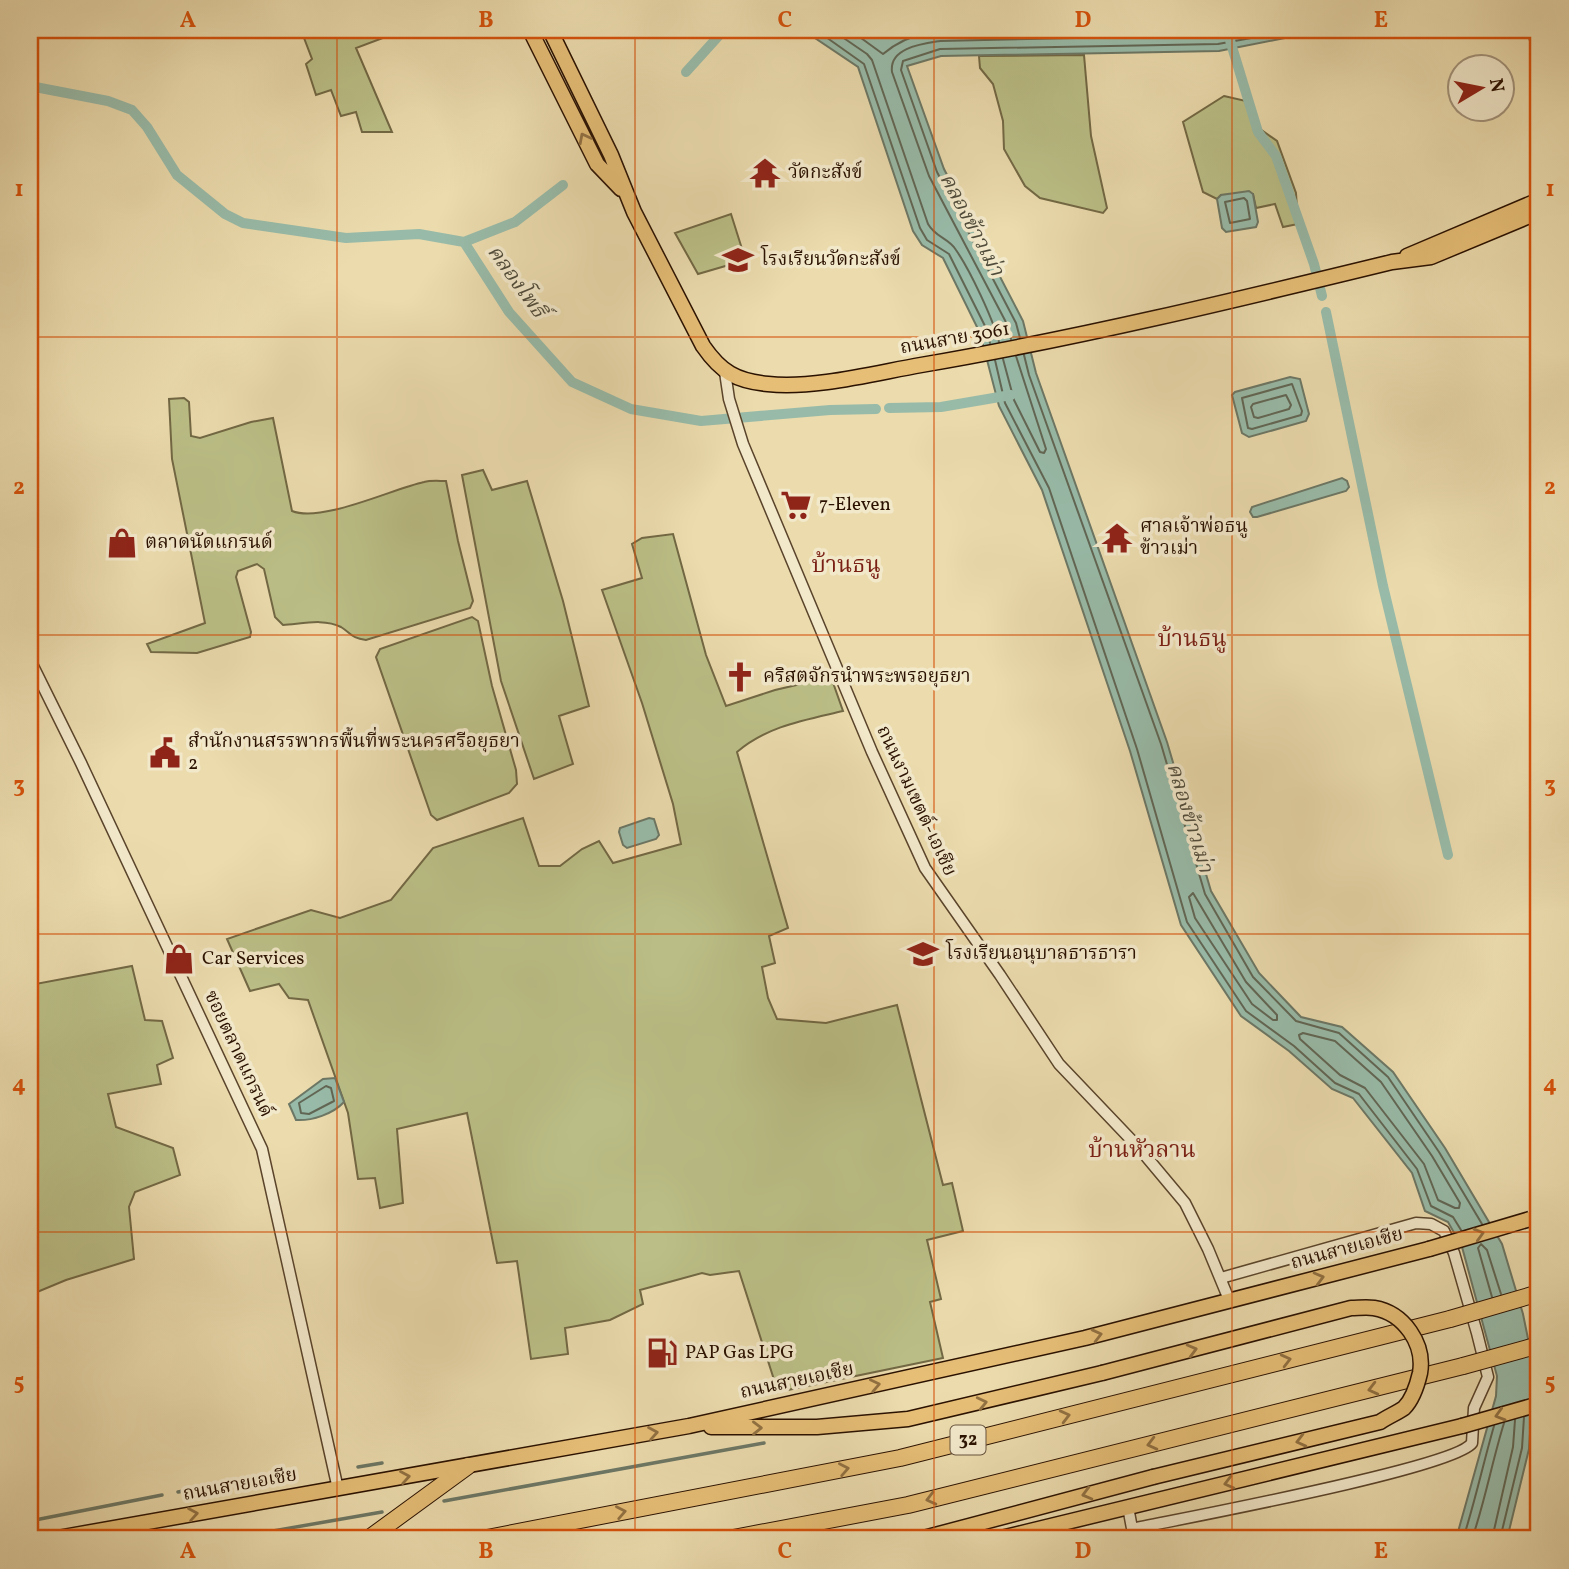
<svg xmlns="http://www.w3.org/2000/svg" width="1569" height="1569" font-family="Vollkorn,'Noto Serif Thai',serif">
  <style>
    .green { fill: #bbbf87; stroke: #726844; stroke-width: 2 }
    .water { fill: #98bba9; stroke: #6c7765; stroke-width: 2 }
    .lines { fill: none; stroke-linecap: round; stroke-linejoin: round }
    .shore { stroke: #616654; stroke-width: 2 }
    .stream { stroke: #6c7765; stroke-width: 3.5 }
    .canal { stroke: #98bba9; stroke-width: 10 }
    .minor-casing { stroke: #5a442b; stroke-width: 13 }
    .major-casing { stroke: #2a1100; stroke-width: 17 }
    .highway-casing { stroke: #2a1100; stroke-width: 18 }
    .minor { stroke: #f2e8ca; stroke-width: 10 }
    .major { stroke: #e6be76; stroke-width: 14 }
    .highway { stroke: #e6be76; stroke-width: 16 }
    .major-bridge-casing { stroke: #2a1100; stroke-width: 17; stroke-linecap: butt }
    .highway-bridge-casing { stroke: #2a1100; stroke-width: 18; stroke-linecap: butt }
    .major-bridge { stroke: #e6be76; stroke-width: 14 }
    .highway-bridge { stroke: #e6be76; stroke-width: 16 }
    .oneway { stroke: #917041 }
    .grid { fill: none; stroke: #d5520b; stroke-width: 2; stroke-opacity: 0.55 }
    .labels { text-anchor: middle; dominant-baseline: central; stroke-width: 7; stroke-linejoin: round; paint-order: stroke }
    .shield { fill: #f2e8ca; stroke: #66523d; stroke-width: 2 }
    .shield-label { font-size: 18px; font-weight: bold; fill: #2a1100 }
    .poi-label { font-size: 19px; fill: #2a1100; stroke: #f2e8ca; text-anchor: start }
    .street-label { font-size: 19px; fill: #2a1100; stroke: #f2e8ca }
    .water-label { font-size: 21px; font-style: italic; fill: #504c3b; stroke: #f2e8ca }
    .quarter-label { font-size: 23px; fill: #7a1f14; stroke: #f2e8ca }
    .neatline { fill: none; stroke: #d5520b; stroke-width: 2.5 }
    .grid-label { font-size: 23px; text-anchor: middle; font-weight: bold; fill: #d5520b }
  </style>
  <rect width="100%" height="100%" fill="#ebdbad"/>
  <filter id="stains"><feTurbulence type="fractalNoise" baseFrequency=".00286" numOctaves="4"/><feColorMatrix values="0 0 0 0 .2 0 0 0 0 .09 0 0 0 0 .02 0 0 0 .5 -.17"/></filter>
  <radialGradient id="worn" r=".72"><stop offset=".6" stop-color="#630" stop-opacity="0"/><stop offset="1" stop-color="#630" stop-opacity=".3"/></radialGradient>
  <path class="green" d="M301,30H404L356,48L392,132H362L356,112L341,116L331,90L316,95L306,64L312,59Z
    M1527,30H1539V75Z
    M1084,55L1091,136L1107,208L1103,213L1040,198L1025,186L1004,149L1003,121L993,84L980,68L979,56Z
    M1224,96L1246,101L1253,124L1277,141L1296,193L1298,224L1283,227L1275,204L1256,208L1253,194L1221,195L1217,199L1203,192L1183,122Z
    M731,214L743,252L737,254L739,262L698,274L675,233Z
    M184,398L189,402L191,436L200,438L251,422L273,418L292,511C322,523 392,489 424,482C431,480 439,481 446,481L458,541L473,601L470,608L366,640C351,638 352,634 341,627C324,618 301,624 283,625L275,617L264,569L257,564L238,571L236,577L251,632L250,637L197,653L151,652L147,644L205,623L172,459L169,399Z
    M483,470L492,490L527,481L563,601L589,706L559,716L573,764L534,779L501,681L462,475Z
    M673,534L706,655L726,706L775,690L831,677L843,711C805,720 767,726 737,752L788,928L769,936L775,963L762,967L768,998L777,1019L826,1023L897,1005L943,1185L952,1183L963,1231L927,1240L941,1299L930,1302L943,1358L778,1392L739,1271L710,1275L702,1273L640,1290L643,1304L610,1320L565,1328L568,1354L531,1359L517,1261L497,1263L467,1113L397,1129L403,1203L380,1208L375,1178L358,1179L348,1113L308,1000L289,998L279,984L250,991L227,939L311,910L340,918L391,900L433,848L523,818L539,866H560L582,849L599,841L613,863L681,844L673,804L642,703L602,590L642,578L632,544L642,538Z
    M472,617L478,621L492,686L516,770L517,784L509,793L437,820L431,815L376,657L380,649Z
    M132,966L145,1020L162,1021L173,1058L157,1065L161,1084L108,1094L116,1127L173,1148L180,1175L135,1192L129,1207L134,1259L66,1280L30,1295V985Z"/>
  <path class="water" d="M803,30H1325L1219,51L941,56L907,66L944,169L1023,321L1036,373L1167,742L1211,891L1259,973L1301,1017L1342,1027L1393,1072L1445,1148L1502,1244L1523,1314L1534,1368L1529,1449L1507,1539H1456L1496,1396L1497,1376L1462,1247L1448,1222L1425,1211L1412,1173L1353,1098L1332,1089L1289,1051L1241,1016L1181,925L1130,751L1042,490L999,406L980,333L943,258L922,245L913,231L858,67Z
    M1249,191L1253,194L1258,222L1256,227L1226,232L1222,228L1217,199L1221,195Z
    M1290,377L1300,379L1309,414L1306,421L1249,437L1242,433L1232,395L1235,392Z
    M1342,478L1347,481L1349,487L1346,491L1257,517H1253L1250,512L1252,507Z
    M649,818L654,819L659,835L656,839L627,848L623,845L619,832L620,828Z
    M335,1078L344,1102C333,1114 312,1121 296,1120L289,1104L323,1079Z"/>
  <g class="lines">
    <path class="shore" d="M816,30L864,64L920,228L927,240L949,254L987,330L990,343
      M832,30L867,54L872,60L928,224C936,238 949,238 956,250C970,270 993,319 999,342
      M850,30L883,54C914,28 947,30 986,30
      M1244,198L1247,201L1250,219L1230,223L1225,202Z
      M1020,338L1016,323L937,172L901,70L903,61L940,49L1218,44L1296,30
      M1011,339L1008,326L929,176L892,72C889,48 921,44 940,41L1217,35L1247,30
      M1024,355L1029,375L1161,744L1205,894L1253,977L1296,1021L1339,1033L1388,1077L1439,1152L1482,1224
      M1003,359L1014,400L1040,452L1044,453L1046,449L1016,356
      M995,360L1005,403L1049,488L1137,749L1187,922L1246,1011L1294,1046L1335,1083L1359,1094L1417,1169L1431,1206L1453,1217L1461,1230
      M1292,384L1302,411L1301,415L1252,429L1248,428L1242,398Z
      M1286,395L1291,405L1289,409L1258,418L1254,417L1251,407L1253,404Z
      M1193,893L1246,982L1277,1015V1020H1273L1252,1004L1195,918L1189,897Z
      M1303,1033L1335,1041L1381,1082L1432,1156L1460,1203L1459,1208H1455L1438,1200L1424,1164L1365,1088L1340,1075L1300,1039L1299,1035Z
      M326,1086L331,1088L334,1101L309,1114L301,1113L299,1103Z
      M1492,1297L1478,1248L1481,1244L1487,1250L1501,1294
      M1463,1539C1475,1502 1483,1464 1494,1426
      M1472,1539C1485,1501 1492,1462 1504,1423
      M1492,1539L1513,1447L1515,1420
      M1500,1539L1522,1448L1524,1417"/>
    <path class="stream" d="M358,1467L382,1463
      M178,1492L242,1480
      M444,1501L764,1443
      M30,1521L162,1495
      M227,1539L382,1512"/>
    <path class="canal" d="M1229,37L1258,132L1276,156L1314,264L1322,296
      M686,72L724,30
      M30,86L108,101L132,110L147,127L177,175L225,214L243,223L346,238L419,234L464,242L509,312L572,382L631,409L701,421L830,410L876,409
      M464,242L515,222L563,185
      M1326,312L1383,586L1448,855
      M889,408L941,407L1011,395"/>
    <g class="minor-casing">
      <path id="minor" d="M725,372L729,399L743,444L872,752L925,868L1000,975L1059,1064L1139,1148L1185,1203L1208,1249L1230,1302
        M30,660L81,763L262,1149L338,1489
        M1128,1507L1134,1539
        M1132,1529C1179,1519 1455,1468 1472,1443L1474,1408L1488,1377L1477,1333L1454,1253L1444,1231L1431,1224L1416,1223L1221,1278"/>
    </g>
    <g class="major-casing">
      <path id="major" d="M530,30L597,164L621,189
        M550,30L611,155L634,212L703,346C721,372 736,381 768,384C814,389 875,373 921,365C1079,338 1236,300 1392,262L1431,257L1539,212
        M1407,256L1539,200
        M711,1427H817L908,1419L1102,1373
        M52,1539L689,1426L1085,1338L1429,1249
        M920,1539L1153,1477
        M997,1539L1462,1426"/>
    </g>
    <g class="highway-casing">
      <path id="highway" d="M368,1539L468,1466
        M482,1539L900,1458L1450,1319
        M728,1539L908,1505L1463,1366"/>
    </g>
    <use href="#minor" class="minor"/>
    <use href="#major" class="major"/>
    <use href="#highway" class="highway"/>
    <g class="major-bridge-casing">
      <path id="major-bridge" d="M1429,1249L1530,1219
        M1102,1373L1351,1308C1358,1308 1367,1307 1374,1308C1404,1313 1425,1344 1420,1373C1417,1386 1413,1399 1404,1408C1397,1413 1387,1417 1380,1422L1153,1477
        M1462,1426L1539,1404"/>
    </g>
    <g class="highway-bridge-casing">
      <path id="highway-bridge" d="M1450,1319L1539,1293
        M1463,1366L1539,1345"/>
    </g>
    <use href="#major-bridge" class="major-bridge"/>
    <use href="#highway-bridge" class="highway-bridge"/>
  </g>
  <defs><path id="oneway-chevron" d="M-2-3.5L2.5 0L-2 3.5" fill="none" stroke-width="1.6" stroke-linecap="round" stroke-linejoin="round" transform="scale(1.75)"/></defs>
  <g class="oneway">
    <use href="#oneway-chevron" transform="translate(584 138) rotate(-117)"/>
    <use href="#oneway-chevron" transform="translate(1479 1234) rotate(-16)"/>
    <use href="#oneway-chevron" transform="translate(1319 1278) rotate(-15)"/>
    <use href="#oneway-chevron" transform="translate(1097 1335) rotate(-14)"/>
    <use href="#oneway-chevron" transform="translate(1192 1350) rotate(-15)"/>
    <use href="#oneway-chevron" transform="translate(1286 1360) rotate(-14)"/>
    <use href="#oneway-chevron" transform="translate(875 1385) rotate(-12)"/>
    <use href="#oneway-chevron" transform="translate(1373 1389) rotate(166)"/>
    <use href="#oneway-chevron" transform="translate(982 1403) rotate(-13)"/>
    <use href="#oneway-chevron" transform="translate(1500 1415) rotate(164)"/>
    <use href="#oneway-chevron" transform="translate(1065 1416) rotate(-14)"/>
    <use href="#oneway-chevron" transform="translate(757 1428) rotate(-1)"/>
    <use href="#oneway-chevron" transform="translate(653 1433) rotate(-10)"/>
    <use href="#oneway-chevron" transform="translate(1301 1441) rotate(166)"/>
    <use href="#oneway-chevron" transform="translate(1152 1444) rotate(166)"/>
    <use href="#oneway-chevron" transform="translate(844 1469) rotate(-11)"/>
    <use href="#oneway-chevron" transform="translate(405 1477) rotate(-10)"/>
    <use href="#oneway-chevron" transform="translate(1229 1483) rotate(166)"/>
    <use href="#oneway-chevron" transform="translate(1087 1494) rotate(165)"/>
    <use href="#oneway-chevron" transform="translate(931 1499) rotate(166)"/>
    <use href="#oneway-chevron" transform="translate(621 1512) rotate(-11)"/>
    <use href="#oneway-chevron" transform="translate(193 1514) rotate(-10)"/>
  </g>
  <path class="grid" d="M337,30V1539M635,30V1539M934,30V1539M1232,30V1539M30,337H1539M30,635H1539M30,934H1539M30,1232H1539"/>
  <defs>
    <g id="temple-bare" transform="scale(2.415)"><path d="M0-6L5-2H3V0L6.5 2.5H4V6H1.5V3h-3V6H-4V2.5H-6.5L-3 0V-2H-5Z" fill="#8f2418" stroke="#f2e8ca" stroke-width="2.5" paint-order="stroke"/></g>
    <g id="school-bare" transform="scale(2.415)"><path d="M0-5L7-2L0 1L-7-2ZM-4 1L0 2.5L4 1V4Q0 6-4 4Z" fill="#8f2418" stroke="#f2e8ca" stroke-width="2.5" paint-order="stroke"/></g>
    <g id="supermarket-bare" transform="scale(2.415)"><path d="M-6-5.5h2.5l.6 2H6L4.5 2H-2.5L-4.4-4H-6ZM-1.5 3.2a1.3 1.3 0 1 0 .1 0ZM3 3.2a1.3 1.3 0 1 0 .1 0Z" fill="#8f2418" stroke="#f2e8ca" stroke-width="2.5" paint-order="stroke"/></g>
    <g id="shop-bare" transform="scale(2.415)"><path d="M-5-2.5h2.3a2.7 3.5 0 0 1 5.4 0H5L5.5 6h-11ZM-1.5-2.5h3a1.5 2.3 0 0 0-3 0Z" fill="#8f2418" stroke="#f2e8ca" stroke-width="2.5" paint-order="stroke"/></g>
    <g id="church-bare" transform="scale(2.415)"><path d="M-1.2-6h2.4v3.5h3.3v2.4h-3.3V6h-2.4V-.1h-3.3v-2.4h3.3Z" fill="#8f2418" stroke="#f2e8ca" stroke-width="2.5" paint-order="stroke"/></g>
    <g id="civic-bare" transform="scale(2.415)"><path d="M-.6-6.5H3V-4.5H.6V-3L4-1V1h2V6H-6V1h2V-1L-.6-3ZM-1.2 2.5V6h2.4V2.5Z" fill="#8f2418" stroke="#f2e8ca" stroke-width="2.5" paint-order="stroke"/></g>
    <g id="fuel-bare" transform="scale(2.415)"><path d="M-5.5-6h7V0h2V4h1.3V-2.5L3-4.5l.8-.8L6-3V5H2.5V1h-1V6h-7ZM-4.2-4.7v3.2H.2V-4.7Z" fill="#8f2418" stroke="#f2e8ca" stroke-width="2.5" paint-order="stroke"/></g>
  </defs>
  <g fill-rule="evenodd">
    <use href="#temple-bare" x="765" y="173"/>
    <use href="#school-bare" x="738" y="260"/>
    <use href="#supermarket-bare" x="796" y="505"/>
    <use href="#temple-bare" x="1117" y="538"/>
    <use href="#shop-bare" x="122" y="543"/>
    <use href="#church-bare" x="740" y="677"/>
    <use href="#civic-bare" x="165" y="753"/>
    <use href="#school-bare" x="923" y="954"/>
    <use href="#shop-bare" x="179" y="959"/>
    <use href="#fuel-bare" x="662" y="1353"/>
  </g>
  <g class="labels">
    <rect class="shield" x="950.5" y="1425.5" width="35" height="29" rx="5"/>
    <g class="shield-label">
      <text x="968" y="1440">32</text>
    </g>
    <g class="poi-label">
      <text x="788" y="173">วัดกะสังข์</text>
      <text x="761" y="260">โรงเรียนวัดกะสังข์</text>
      <text x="819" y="505">7-Eleven</text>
      <text x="1140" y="527">ศาลเจ้าพ่อธนู<tspan x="1140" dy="22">ข้าวเม่า</tspan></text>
      <text x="145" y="543">ตลาดนัดแกรนด์</text>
      <text x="763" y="677">คริสตจักรนำพระพรอยุธยา</text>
      <text x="188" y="742">สำนักงานสรรพากรพื้นที่พระนครศรีอยุธยา<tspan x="188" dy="22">2</tspan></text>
      <text x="946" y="954">โรงเรียนอนุบาลธารธารา</text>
      <text x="202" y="959">Car Services</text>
      <text x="685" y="1353">PAP Gas LPG</text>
    </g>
    <g class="street-label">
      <text transform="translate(955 339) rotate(-10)">ถนนสาย 3061</text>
      <text transform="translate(916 801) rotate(65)">ถนนงามเขตต์-เอเชีย</text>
      <text transform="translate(238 1054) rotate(65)">ซอยตลาดแกรนด์</text>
      <text transform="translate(1347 1249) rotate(-15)">ถนนสายเอเชีย</text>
      <text transform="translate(797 1381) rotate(-12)">ถนนสายเอเชีย</text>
      <text transform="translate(240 1485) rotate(-10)">ถนนสายเอเชีย</text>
    </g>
    <g class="water-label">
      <text transform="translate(971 225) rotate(62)">คลองข้าวเม่า</text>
      <text transform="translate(516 282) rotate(54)">คลองโพธิ์</text>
      <text transform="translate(1189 818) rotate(73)">คลองข้าวเม่า</text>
    </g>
    <g class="quarter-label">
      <text x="846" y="566">บ้านธนู</text>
      <text x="1192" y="640">บ้านธนู</text>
      <text x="1142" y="1151">บ้านหัวลาน</text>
    </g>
  </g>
  <rect width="1569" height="1569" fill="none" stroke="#ebdbad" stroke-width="77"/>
  <g transform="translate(1481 88) rotate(80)"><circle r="33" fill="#f2e8ca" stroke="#a29279" stroke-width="2"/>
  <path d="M0-5L12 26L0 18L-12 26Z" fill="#8f2418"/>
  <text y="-10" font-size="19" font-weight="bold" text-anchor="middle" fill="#2a1100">N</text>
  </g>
  <rect x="38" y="38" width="1492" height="1492" class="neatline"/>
  <g class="grid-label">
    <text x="188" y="27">A</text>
    <text x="486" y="27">B</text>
    <text x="785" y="27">C</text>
    <text x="1083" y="27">D</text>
    <text x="1381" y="27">E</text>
    <text x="19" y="196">1</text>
    <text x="1550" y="196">1</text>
    <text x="19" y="494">2</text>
    <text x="1550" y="494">2</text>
    <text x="19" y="792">3</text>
    <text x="1550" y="792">3</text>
    <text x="19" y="1091">4</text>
    <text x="1550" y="1091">4</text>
    <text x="19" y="1389">5</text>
    <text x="1550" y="1389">5</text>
    <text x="188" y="1558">A</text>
    <text x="486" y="1558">B</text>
    <text x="785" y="1558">C</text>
    <text x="1083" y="1558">D</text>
    <text x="1381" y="1558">E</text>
  </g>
  <rect width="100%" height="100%" filter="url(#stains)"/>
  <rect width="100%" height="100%" fill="url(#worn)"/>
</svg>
